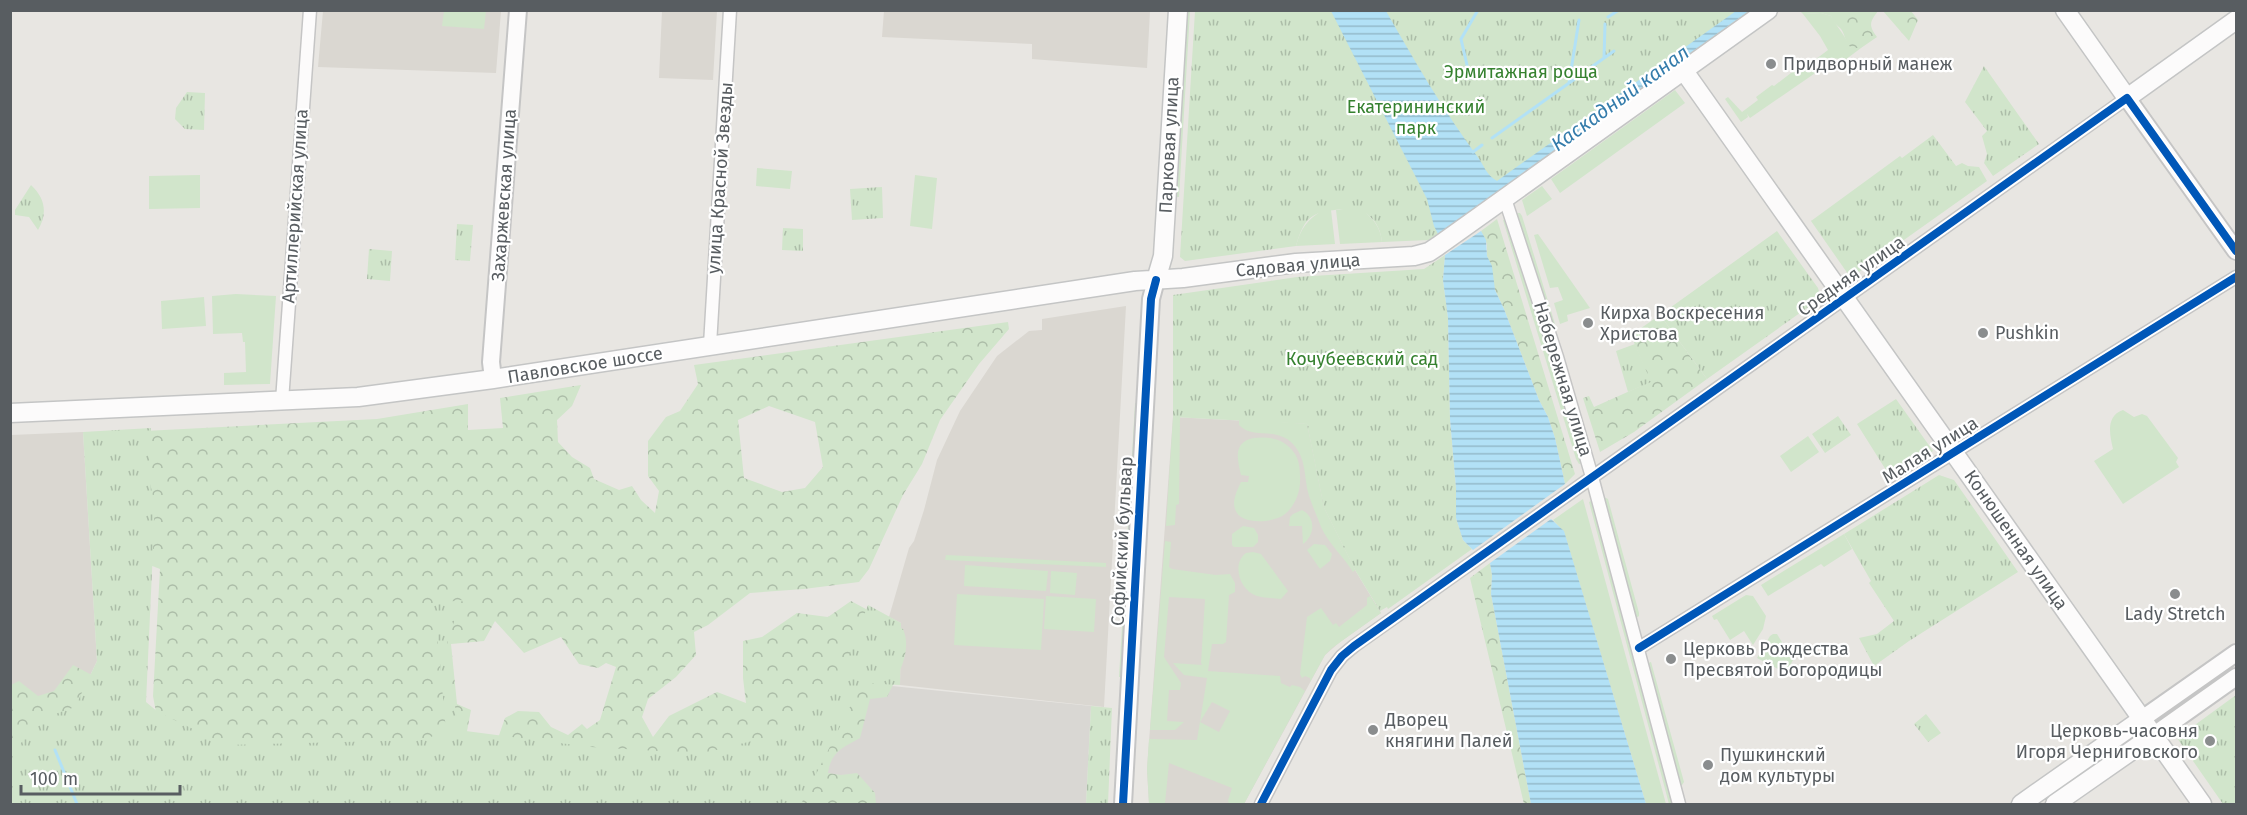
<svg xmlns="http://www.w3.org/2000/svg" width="2247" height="815" font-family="'Fira Sans',sans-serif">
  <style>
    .industrial { fill: #d9d7d3 }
    .education { fill: #dad7d1 }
    .green { fill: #d1e5cb; fill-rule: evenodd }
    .forest { fill: url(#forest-crowns); fill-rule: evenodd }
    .park { fill: url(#park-tufts) }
    .water { fill: url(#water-rules) }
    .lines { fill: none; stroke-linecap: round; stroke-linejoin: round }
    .stream { stroke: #b2e1f6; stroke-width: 3 }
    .minor-casing { stroke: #c5c5c5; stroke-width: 15 }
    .tertiary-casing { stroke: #c5c5c5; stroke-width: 20 }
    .secondary-casing { stroke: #c4c5c5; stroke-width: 21 }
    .minor { stroke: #fcfbfb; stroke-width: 12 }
    .tertiary { stroke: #fcfbfb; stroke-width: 16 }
    .secondary { stroke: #fcfbfb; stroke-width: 18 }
    .cycleway-casing { stroke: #fff; stroke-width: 11 }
    .cycleway { stroke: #0057b8; stroke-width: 8 }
    .poi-dot { fill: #8a8d8e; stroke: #fff; stroke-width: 2 }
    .labels { text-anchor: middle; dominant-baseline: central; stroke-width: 4.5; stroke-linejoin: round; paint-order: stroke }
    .poi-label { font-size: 18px; fill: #585d61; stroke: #fff; text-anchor: start }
    .park-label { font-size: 18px; fill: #35812f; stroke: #fff }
    .street-label { font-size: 18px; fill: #585d61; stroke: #fff }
    .water-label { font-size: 20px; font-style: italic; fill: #347cab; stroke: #fff }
  </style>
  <defs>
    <pattern id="forest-crowns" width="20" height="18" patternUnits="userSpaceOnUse" patternTransform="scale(1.5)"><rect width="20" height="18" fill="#d1e5cb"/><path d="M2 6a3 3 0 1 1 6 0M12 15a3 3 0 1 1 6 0" fill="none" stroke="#acbda8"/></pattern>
    <pattern id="park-tufts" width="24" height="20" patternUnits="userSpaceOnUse" patternTransform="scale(1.5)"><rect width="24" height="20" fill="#d1e5cb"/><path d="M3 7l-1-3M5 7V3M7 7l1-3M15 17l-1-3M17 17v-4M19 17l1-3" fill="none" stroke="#acbda8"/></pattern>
    <pattern id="water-rules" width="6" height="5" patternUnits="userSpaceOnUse" patternTransform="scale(1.5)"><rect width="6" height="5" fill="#b2e1f6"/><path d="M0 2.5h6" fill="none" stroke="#94bacb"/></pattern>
  </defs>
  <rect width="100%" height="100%" fill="#e8e6e2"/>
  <path class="industrial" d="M862,683L1091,706L1086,804H801Z"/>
  <path class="education" d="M323,11H501L496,73L318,67Z
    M662,11H717L713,80L659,78Z
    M884,11H1150L1147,68L1032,59V44L882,37Z
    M1126,306L1104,707L900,685L901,623L889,617L909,548L914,541L924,510L937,460L960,411L997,356L1029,331L1042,330V319Z
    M1173,417L1307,424L1324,508L1355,570L1381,613L1340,642L1325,655L1244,804H1149L1147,769Z
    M83,432L97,661L75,707L11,755V435Z"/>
  <path class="green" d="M444,11H486L484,29L442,26Z
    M1185,11H1190L1179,197H1174Z
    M1821,13L1831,16C1838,28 1845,36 1851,48H1861L1841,63L1837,58L1750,118L1747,114L1748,117L1741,122L1725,99L1728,97L1742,112L1758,100L1756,97L1772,85L1774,86L1809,59L1812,62L1828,50L1820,36L1803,14Z
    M1675,90L1685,103L1560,193L1551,179Z
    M757,168L792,171L790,189L756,186Z
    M200,175V208L149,209V176Z
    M915,175L937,178L932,229L910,226Z
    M1542,186L1552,199L1527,216L1522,200Z
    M1342,200H1347C1364,211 1380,220 1382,242L1340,244L1336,210L1343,209Z
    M1323,210H1331L1335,244L1296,246C1300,229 1308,219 1323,210Z
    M1517,213H1520L1522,216L1555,324L1552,328Z
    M1507,218L1508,222L1583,463L1579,464L1576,459L1503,220Z
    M1538,234L1590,308L1567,315L1568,321L1560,324L1554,303L1563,300L1558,287L1550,288L1534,235Z
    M236,294L276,296L270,384L224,385V373L246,372L245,342H243L242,333L213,334L212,296Z
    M204,297L206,326L162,329L161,301Z
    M1135,403L1139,404L1124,677H1119Z
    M2123,410L2134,417L2142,414L2147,416L2178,458L2176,462L2179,467L2123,504L2094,461L2113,449C2110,436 2105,416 2123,410Z
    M1173,417H1180L1179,504L1176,505L1175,525L1166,526Z
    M1239,419L1307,424L1324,508L1355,570L1353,572C1343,556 1329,544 1321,527C1317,515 1311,504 1308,492C1304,475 1306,458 1293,444C1276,426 1253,440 1239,425Z
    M1808,436L1819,452L1791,472L1780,456Z
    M1254,438C1270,436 1285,439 1295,454C1299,460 1300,469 1300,476C1301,490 1296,505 1285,514C1274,523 1240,526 1235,509C1232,501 1237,490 1241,482H1248L1249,476L1241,475C1237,458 1233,442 1254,438Z
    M1604,497L1608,499L1639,613V616L1636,618Z
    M1583,499L1666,804H1646L1564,532L1553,520Z
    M1593,500L1673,804H1669L1589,502Z
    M1302,510C1316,517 1315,535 1303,544L1302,526H1289L1290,517L1293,514Z
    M1243,526L1254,528L1258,535V542L1253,547H1234L1232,545V534Z
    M1844,534L1852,549L1824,567L1821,564L1768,596L1761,585Z
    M1165,541L1171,542L1169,567L1172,569L1216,575L1230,574L1235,583V592L1229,595L1226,642L1223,644H1212L1208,671L1280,676L1281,683L1290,687L1292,685L1300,687L1305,691L1244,804H1229L1228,800L1232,788L1169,763L1165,803L1167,804H1149L1147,769L1149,739L1197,740L1207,678L1184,675L1173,663L1202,665L1201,663L1205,599L1169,597L1164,657L1181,683L1180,690H1169L1167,721L1184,722L1175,730H1150ZM1212,702L1230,711L1219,732L1200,722Z
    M1314,544L1325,545L1332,554L1330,561L1320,569L1307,550Z
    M1253,552L1261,554L1288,591L1281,599C1273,598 1264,598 1257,596C1240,591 1231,564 1246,553Z
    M946,555L1106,563V567L945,560Z
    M965,565L1048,571L1046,591L964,586Z
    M1051,571L1077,573L1075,595L1050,593Z
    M957,594L1044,599L1041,650L954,645Z
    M1746,595L1753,596L1766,616L1763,629L1753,645L1744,631L1730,640L1717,619L1714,620L1712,616Z
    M1046,596L1096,599L1094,632L1044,629Z
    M1370,596L1381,613L1332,648L1325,655L1310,682V678L1305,676L1302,678L1300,674L1307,617L1321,608L1333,625L1336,623L1339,627L1367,605V598Z
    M1773,634H1777L1793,660L1788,669L1782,671L1757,658L1770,636Z
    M1651,662L1684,782L1682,785H1680L1648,663Z"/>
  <path class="forest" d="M1800,11H1878C1870,22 1868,25 1877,37L1861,48H1851C1844,40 1845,34 1841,29C1836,24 1834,24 1831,16L1821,13L1803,14Z
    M1883,11H1911L1918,20L1909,41Z
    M1497,219L1575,474L1565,484L1555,438L1548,417L1539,400L1504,309L1495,290L1487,256V244L1481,231Z
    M1660,315L1707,379L1634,432L1600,452L1583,398L1589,396L1594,407L1650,382L1631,335Z
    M1008,322L1009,329L979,364L940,420L922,464L903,495L869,569L859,582L804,589L750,593L708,625L694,632L696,655L676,677L648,699L642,717L653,737L669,716L717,692L746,703L743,678V641L762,637L797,613L828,617L851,601L903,629C913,652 897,677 887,697L870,699L860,738C842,748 831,752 828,773L841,775L857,773L875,793L876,804H776L766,763L496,744L505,718L518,711L539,712L551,727L568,735L582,724L587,729L600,720L616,667L606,663L598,668L579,664L561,637L524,653L495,621L484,641L451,644L457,704L471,710L464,747L310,776L158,723L153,696L160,569L137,560L125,432L377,419L468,404V430L503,428L500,398L581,385L572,406L557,420L558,442L572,457L590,468L594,479L619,490L632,486L641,500L655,513L659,491L648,476V441L666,417L680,411L698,384L694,365ZM769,406L815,422L823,467L805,488L782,492L744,478L738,420Z
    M1490,563L1492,575L1491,594L1531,804H1524L1470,578Z
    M73,665L118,689L48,804H11V685L19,681L38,696L54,691Z"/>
  <path class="park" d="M1195,11H1749L1429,240L1382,242C1380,220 1365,208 1344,207L1343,209C1314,212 1305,214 1296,246L1185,261L1180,257Z
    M1984,66L2039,144L1993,176L1984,163L1987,154L1982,136L1987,131L1965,102Z
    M187,92L205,93L204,130L185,129L175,119L176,108Z
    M1933,135L1956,166L1962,163L1968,166L1979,167L1987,181L1856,274H1848L1811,221L1900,156L1902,158Z
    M31,185C45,198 48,213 38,230L29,217L15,215V210Z
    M882,187L883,218L852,220L850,189Z
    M457,224L473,225L470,261L455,260Z
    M783,228L803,229V251L782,250Z
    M1777,231L1818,288L1821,298L1707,379L1660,315Z
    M369,249L392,251L390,281L367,279Z
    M1445,255L1443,280L1448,318L1450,419L1456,488V518L1463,540L1472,549L1388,609L1387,607L1380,611L1355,570L1324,508L1307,424L1173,417V295L1297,277L1424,269Z
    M1635,344L1651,382L1628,392L1616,351Z
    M1896,399L1933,451L1891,478L1857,424Z
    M1838,416L1851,435L1825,453L1812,434Z
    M151,428L149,478L155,506L146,702L158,712L226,745L423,740L446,731L437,632L433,625L431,604L462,600L447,641L458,730L591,747L675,752H708L768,737L840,678L868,605L901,623L900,685L862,683L801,804H11V755L41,719L75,707L97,661L83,432Z
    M1939,475L1954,480L2018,572L1909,641L1874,666L1859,638L1877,634L1894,621L1869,583L1871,581L1844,534Z
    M2236,695V804H2223L2177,738Z
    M1091,706L1112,708L1108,804H1086Z
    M1926,714L1941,733L1928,742L1914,724Z"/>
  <path class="water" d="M1331,11H1386C1414,60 1443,110 1477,156C1484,165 1486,175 1497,181L1736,11H1749L1438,234L1434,226L1427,199Z
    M1481,231L1486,240L1487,256L1492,266L1495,290L1504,309L1539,400L1548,417L1555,438L1565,484L1473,550L1463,540L1456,518V488L1450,419L1448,318L1443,280L1445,255Z
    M1551,519L1564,531L1646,804H1531L1491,594L1492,575L1490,563Z"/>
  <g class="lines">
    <path class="stream" d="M1608,17L1619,10
      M1604,58L1605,24
      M1470,78L1461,39L1478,10
      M1569,83L1579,20
      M1492,138L1614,51
      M1473,152L1482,145
      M55,750L77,804"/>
    <g class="minor-casing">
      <path id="minor" d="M1505,199L1557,357L1592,477L1679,804
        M710,345L730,10
        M282,401L310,10
        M1639,648L2236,277
        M1261,804L1331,670L1342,656L1354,646L2127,98"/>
    </g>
    <g class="tertiary-casing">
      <path id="tertiary" d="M2127,98L2236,251
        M493,379L491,362L518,10
        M2142,719L2236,653
        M2154,735L2236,677
        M1123,804L1151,299L1156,280"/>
    </g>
    <g class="secondary-casing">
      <path id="secondary" d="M2065,10L2127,98L2236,20
        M1684,71L2202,804
        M1156,280L1163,256L1178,10
        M10,413L358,397L493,379L1135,281L1183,278L1296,263L1414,256L1429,252L1438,246L1768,10
        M2021,804L2142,719
        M2055,804L2154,735"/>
    </g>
    <use href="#minor" class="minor"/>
    <use href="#tertiary" class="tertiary"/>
    <use href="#secondary" class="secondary"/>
    <g class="cycleway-casing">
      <path id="cycleway" d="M1639,648L2236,277
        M1123,804L1151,299L1156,280
        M1261,804L1331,670L1342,656L1354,646L2127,98L2236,251"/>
    </g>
    <use href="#cycleway" class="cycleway"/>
  </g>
  <g class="poi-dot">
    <circle cx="1771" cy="64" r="6"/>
    <circle cx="1588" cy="323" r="6"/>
    <circle cx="1983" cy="333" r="6"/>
    <circle cx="2175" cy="594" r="6"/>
    <circle cx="1671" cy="659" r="6"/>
    <circle cx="1373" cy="730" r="6"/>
    <circle cx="2210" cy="741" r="6"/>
    <circle cx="1708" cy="765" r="6"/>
  </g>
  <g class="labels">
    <g class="poi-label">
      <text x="1783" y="64">Придворный манеж</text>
      <text x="1600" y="313">Кирха Воскресения<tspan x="1600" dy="21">Христова</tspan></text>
      <text x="1995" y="333">Pushkin</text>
      <text x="2175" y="614" text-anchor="middle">Lady Stretch</text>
      <text x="1683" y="649">Церковь Рождества<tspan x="1683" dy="21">Пресвятой Богородицы</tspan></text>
      <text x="1385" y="720">Дворец<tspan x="1385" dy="21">княгини Палей</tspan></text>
      <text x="2198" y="731" text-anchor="end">Церковь-часовня<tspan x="2198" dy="21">Игоря Черниговского</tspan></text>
      <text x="1720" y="755">Пушкинский<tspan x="1720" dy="21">дом культуры</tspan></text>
    </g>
    <g class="park-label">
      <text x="1521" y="72">Эрмитажная роща</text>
      <text x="1416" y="107">Екатерининский<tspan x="1416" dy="21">парк</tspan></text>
      <text x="1362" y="359">Кочубеевский сад</text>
    </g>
    <g class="street-label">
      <text transform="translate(1169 145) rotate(-87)">Парковая улица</text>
      <text transform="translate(720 178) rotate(-86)">улица Красной Звезды</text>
      <text transform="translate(504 195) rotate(-86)">Захаржевская улица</text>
      <text transform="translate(295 206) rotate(-86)">Артиллерийская улица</text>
      <text transform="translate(1298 265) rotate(-5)">Садовая улица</text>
      <text transform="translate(1851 276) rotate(-35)">Средняя улица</text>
      <text transform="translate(585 365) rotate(-9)">Павловское шоссе</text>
      <text transform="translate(1563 379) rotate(73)">Набережная улица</text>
      <text transform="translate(1930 450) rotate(-32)">Малая улица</text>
      <text transform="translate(2016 540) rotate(55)">Конюшенная улица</text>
      <text transform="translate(1122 541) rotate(-87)">Софийский бульвар</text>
    </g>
    <g class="water-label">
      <text transform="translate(1620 98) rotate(-36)">Каскадный канал</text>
    </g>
  </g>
  <rect width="2247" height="815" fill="none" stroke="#585d61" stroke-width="24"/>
  <path d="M21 785v9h159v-9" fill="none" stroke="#585d61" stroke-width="3"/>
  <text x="30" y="785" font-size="18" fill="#585d61" stroke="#ffffff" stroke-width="4.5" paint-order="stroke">100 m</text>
</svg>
